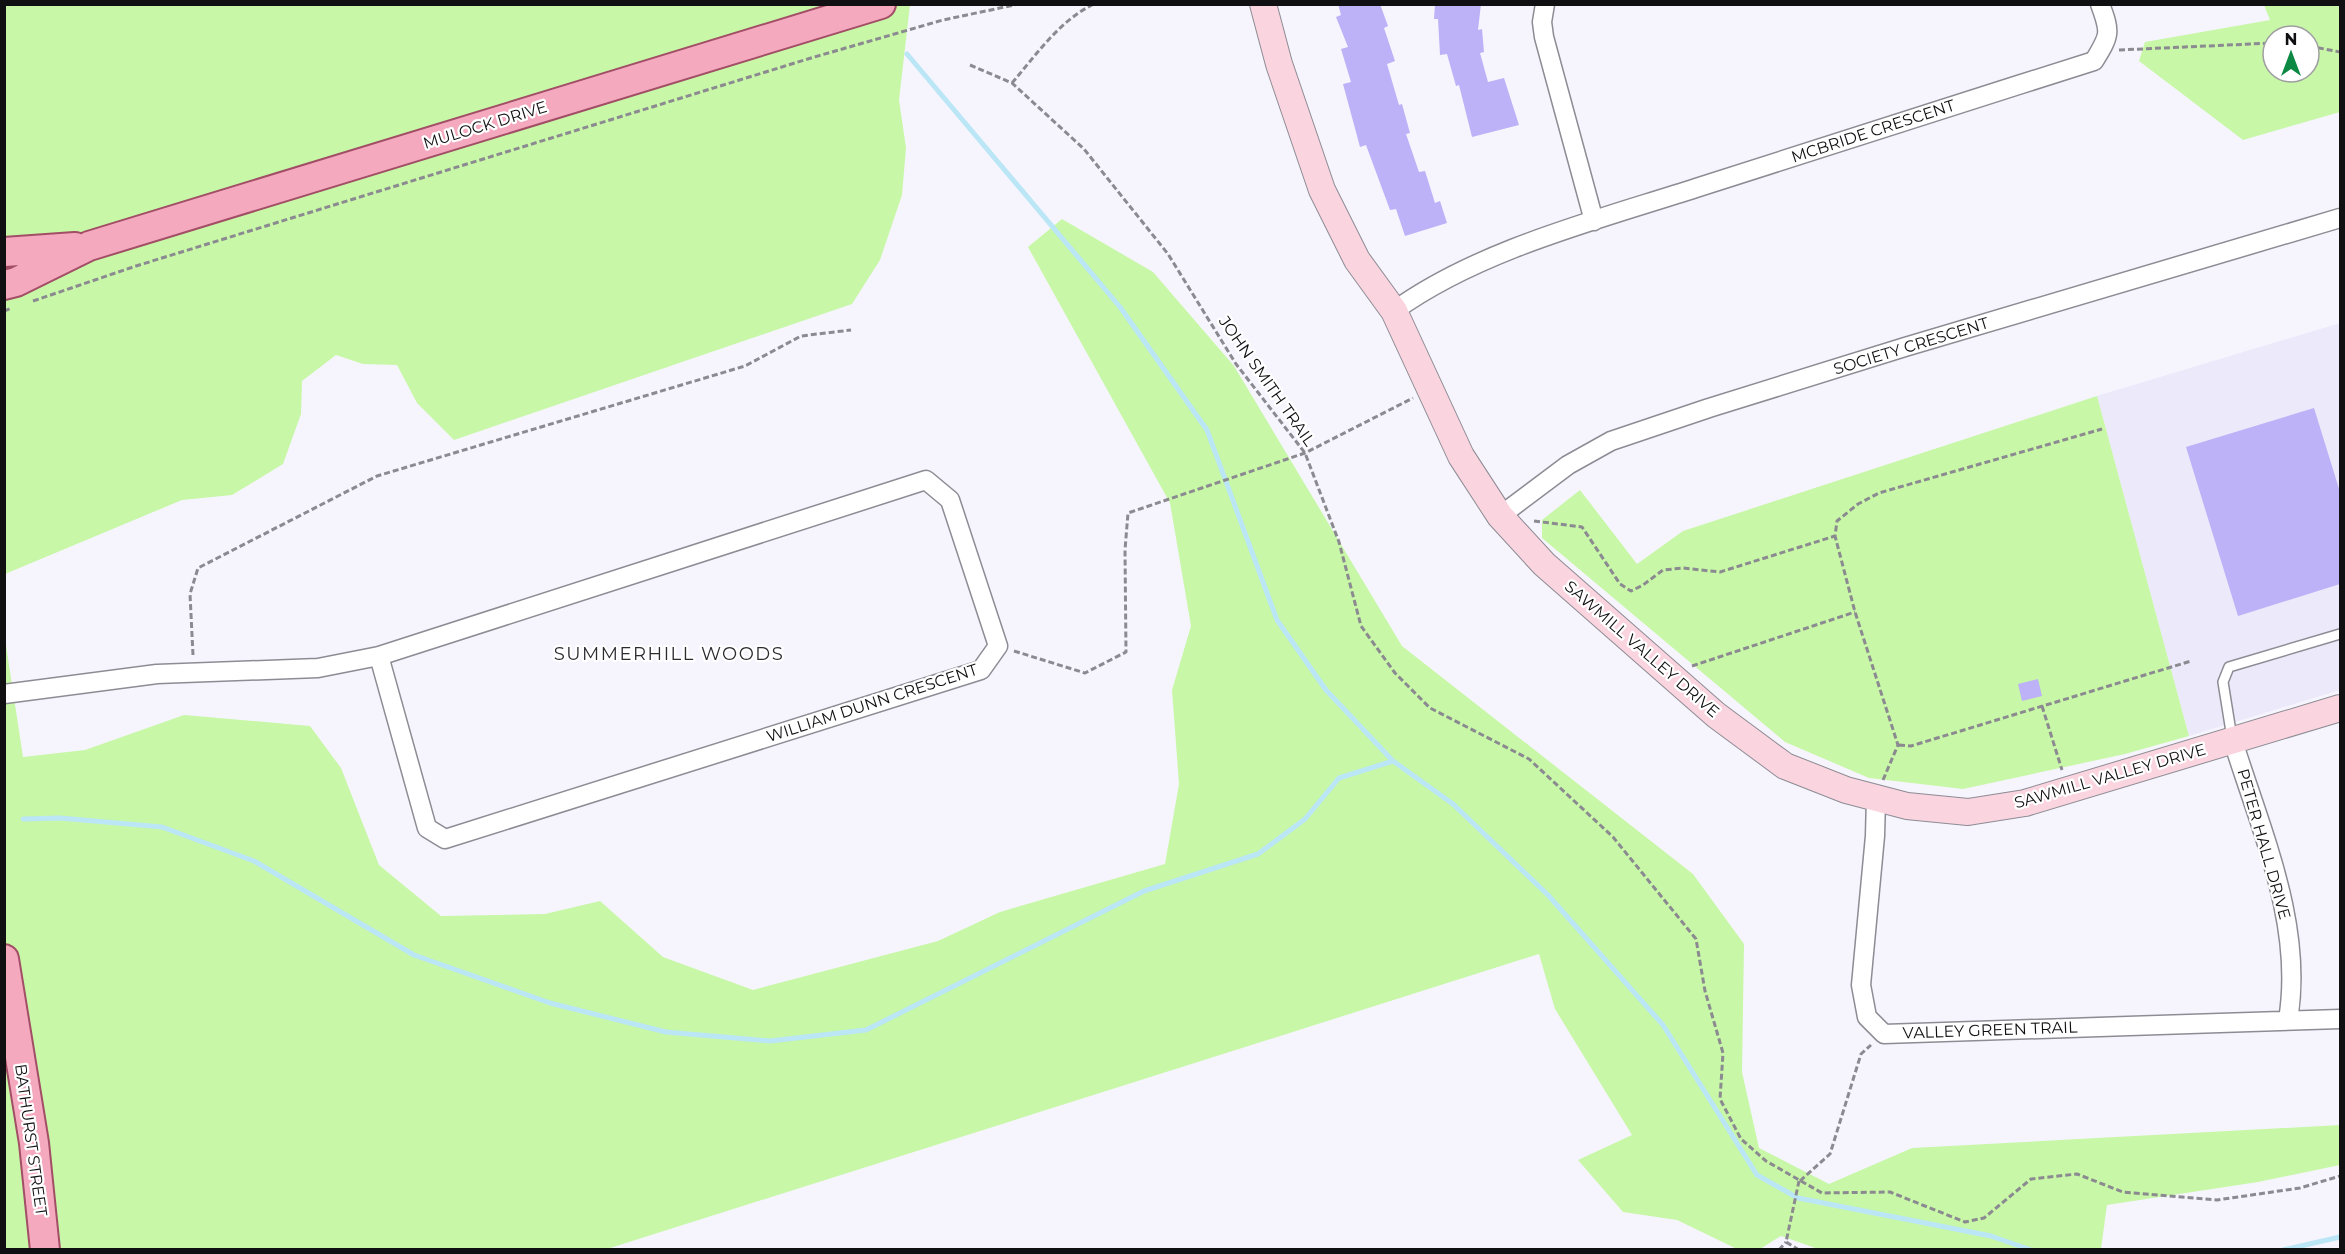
<svg xmlns="http://www.w3.org/2000/svg" width="2345" height="1254" font-family="Montserrat,sans-serif">
  <style>
    .built { fill: #ebe9fa }
    .green { fill: #c8f7a7; fill-rule: evenodd }
    .lines { fill: none; stroke-linecap: round; stroke-linejoin: round }
    .stream { stroke: #bbe6f5; stroke-width: 5 }
    .building { fill: #bdb1f7 }
    .lane-casing { stroke: #8d8c94; stroke-width: 12 }
    .street-casing { stroke: #8d8c94; stroke-width: 21 }
    .secondary-casing { stroke: #8d8c94; stroke-width: 28 }
    .primary-casing { stroke: #a14e66; stroke-width: 32 }
    .path { stroke: #8b8a90; stroke-width: 3; stroke-dasharray: 6 3; stroke-linecap: butt }
    .lane { stroke: #fff; stroke-width: 9 }
    .street { stroke: #fff; stroke-width: 18 }
    .secondary { stroke: #fad4de; stroke-width: 26 }
    .primary { stroke: #f5a9be; stroke-width: 28 }
    .labels { text-anchor: middle; dominant-baseline: central; stroke-width: 4.5; stroke-linejoin: round; paint-order: stroke }
    .street-label { font-size: 16px; fill: #101013; stroke: #fff }
    .neighbourhood-label { font-size: 18px; letter-spacing: 1.5px; fill: #2c2b32; stroke: #fff }
  </style>
  <rect width="100%" height="100%" fill="#f6f5fe"/>
  <path class="built" d="M2340,323V690L2189,736L2097,396Z"/>
  <path class="green" d="M5,5H910L899,100L906,148L902,195L880,260L852,304L454,440L417,403L397,365L363,364L336,355L302,381L301,414L283,464L232,495L182,500L5,574Z
    M2264,5H2340V112L2243,140L2139,61L2145,42L2270,20ZM2273,36H2309V72H2273Z
    M1062,219L1153,272L1234,366L1402,646L1693,874L1744,944L1742,1072L1759,1148L1829,1184L1912,1148L2340,1125V1165L2258,1182L2107,1205L2101,1249L1821,1250L1781,1236L1760,1249H1737L1677,1220L1623,1212L1578,1160L1632,1135L1555,1009L1539,954L607,1249H5L4,632L23,757L85,750L184,715L310,726L341,768L379,865L441,916L545,914L600,901L663,957L753,990L938,941L1000,912L1165,864L1179,784L1172,690L1191,626L1170,503L1028,247Z
    M2097,396L2189,736L2125,754L1963,789L1869,778L1785,742L1542,538V520L1580,490L1637,564L1683,531Z"/>
  <g class="lines">
    <path class="stream" d="M907,54L1120,307L1207,430L1277,620L1326,690L1393,761L1453,804L1548,895L1663,1025L1757,1175L1798,1198L1991,1236L2031,1250
      M23,819L60,818L162,827L254,861L414,955L550,1003L666,1032L770,1041L866,1030L1144,891L1258,854L1305,819L1339,778L1393,761
      M2283,1250L2340,1237"/>
  </g>
  <path class="building" d="M1338,4H1380L1388,26L1384,28L1395,61L1387,64L1399,105L1402,104L1410,133L1406,134L1419,172L1425,171L1435,203L1440,201L1447,223L1405,236L1396,209L1390,210L1366,145L1360,147L1343,84L1351,82L1341,49L1348,47L1336,17L1341,15Z
    M1435,4H1481L1478,30L1482,29L1484,52L1480,53L1488,82L1504,78L1519,125L1472,137L1459,85L1456,86L1447,54L1440,55L1438,19H1434Z
    M2314,408L2340,492V584L2238,616L2186,447Z
    M2038,679L2042,696L2022,701L2018,684Z"/>
  <g class="lines">
    <g class="lane-casing">
      <path id="lane" d="M2232,738L2223,682L2229,667L2340,634"/>
    </g>
    <g class="street-casing">
      <path id="street" d="M1545,4L1542,22L1544,37L1594,221
        M1394,311C1478,250 1597,220 1696,188C1828,146 1961,103 2094,61C2110,35 2111,33 2100,4
        M1500,516L1568,465L1611,441L1709,408L1905,347L2340,218
        M4,694L157,674L318,668L379,656L926,480L950,500L998,646L981,670L445,839L427,828L379,656
        M2233,741C2261,831 2304,925 2288,1020
        M1876,798L1875,836L1861,985L1867,1017L1884,1034L2340,1019"/>
    </g>
    <g class="secondary-casing">
      <path id="secondary" d="M1263,4L1279,64L1322,190L1357,260L1394,311L1461,456L1500,516L1544,564L1716,715L1785,766L1846,790L1907,806L1968,812L2025,803L2340,708"/>
    </g>
    <g class="primary-casing">
      <path id="primary" d="M4,252L75,247
        M4,285L16,282L89,246L881,4
        M4,959L34,1143L45,1250"/>
    </g>
    <path class="path" d="M2309,46L2340,52
      M2119,50L2273,43
      M970,65L1012,83L1084,149L1168,254L1236,364L1305,453L1339,542L1361,626L1395,673L1430,708L1529,759L1613,837L1696,939L1705,991L1723,1053L1720,1099L1741,1139L1766,1161L1822,1193L1890,1192L1965,1222L1984,1218L2031,1179L2077,1174L2123,1192L2217,1200L2300,1188L2340,1176
      M1012,83C1036,55 1060,20 1094,4
      M33,301L136,266L811,58L943,20L1019,4
      M4,311L12,308
      M1534,521L1582,527L1620,584L1631,591L1643,585L1663,570L1683,568L1720,572L1835,536
      M1014,651L1085,673L1126,652L1125,550L1128,513L1305,453L1413,398
      M193,655L190,594L198,568L377,476L745,366L801,336L851,330
      M1692,666L1855,612
      M2042,706L2062,770
      M1899,745L1911,746L2191,661
      M1883,780L1898,745L1855,612L1835,536L1837,521L1858,504L1879,493L2102,429
      M1800,1181L1830,1154L1861,1054L1871,1045
      M1779,1250L1786,1242
      M1799,1250L1786,1242L1799,1181"/>
    <use href="#lane" class="lane"/>
    <use href="#street" class="street"/>
    <use href="#secondary" class="secondary"/>
    <use href="#primary" class="primary"/>
  </g>
  <g class="labels">
    <g class="street-label">
      <text transform="translate(485 125) rotate(-17)">MULOCK DRIVE</text>
      <text transform="translate(1873 131) rotate(-18)">MCBRIDE CRESCENT</text>
      <text transform="translate(1911 346) rotate(-17)">SOCIETY CRESCENT</text>
      <text transform="translate(1267 381) rotate(55)">JOHN SMITH TRAIL</text>
      <text transform="translate(1642 649) rotate(41)">SAWMILL VALLEY DRIVE</text>
      <text transform="translate(872 703) rotate(-18)">WILLIAM DUNN CRESCENT</text>
      <text transform="translate(2110 776) rotate(-16)">SAWMILL VALLEY DRIVE</text>
      <text transform="translate(2264 844) rotate(74)">PETER HALL DRIVE</text>
      <text transform="translate(1990 1030) rotate(-2)">VALLEY GREEN TRAIL</text>
      <text transform="translate(31 1140) rotate(82)">BATHURST STREET</text>
    </g>
    <g class="neighbourhood-label">
      <text x="669" y="654">SUMMERHILL WOODS</text>
    </g>
  </g>
  <rect width="2345" height="1254" fill="none" stroke="#101013" stroke-width="12"/>
  <g transform="translate(2291 54)"><circle r="28" fill="#ffffff" stroke="#9f9fa1" stroke-width="1.5"/>
  <path d="M0-4.5L10 22L0 15L-10 22Z" fill="#0d8944"/>
  <text y="-9" font-size="16" font-weight="bold" text-anchor="middle" fill="#101013">N</text>
  </g>
</svg>
